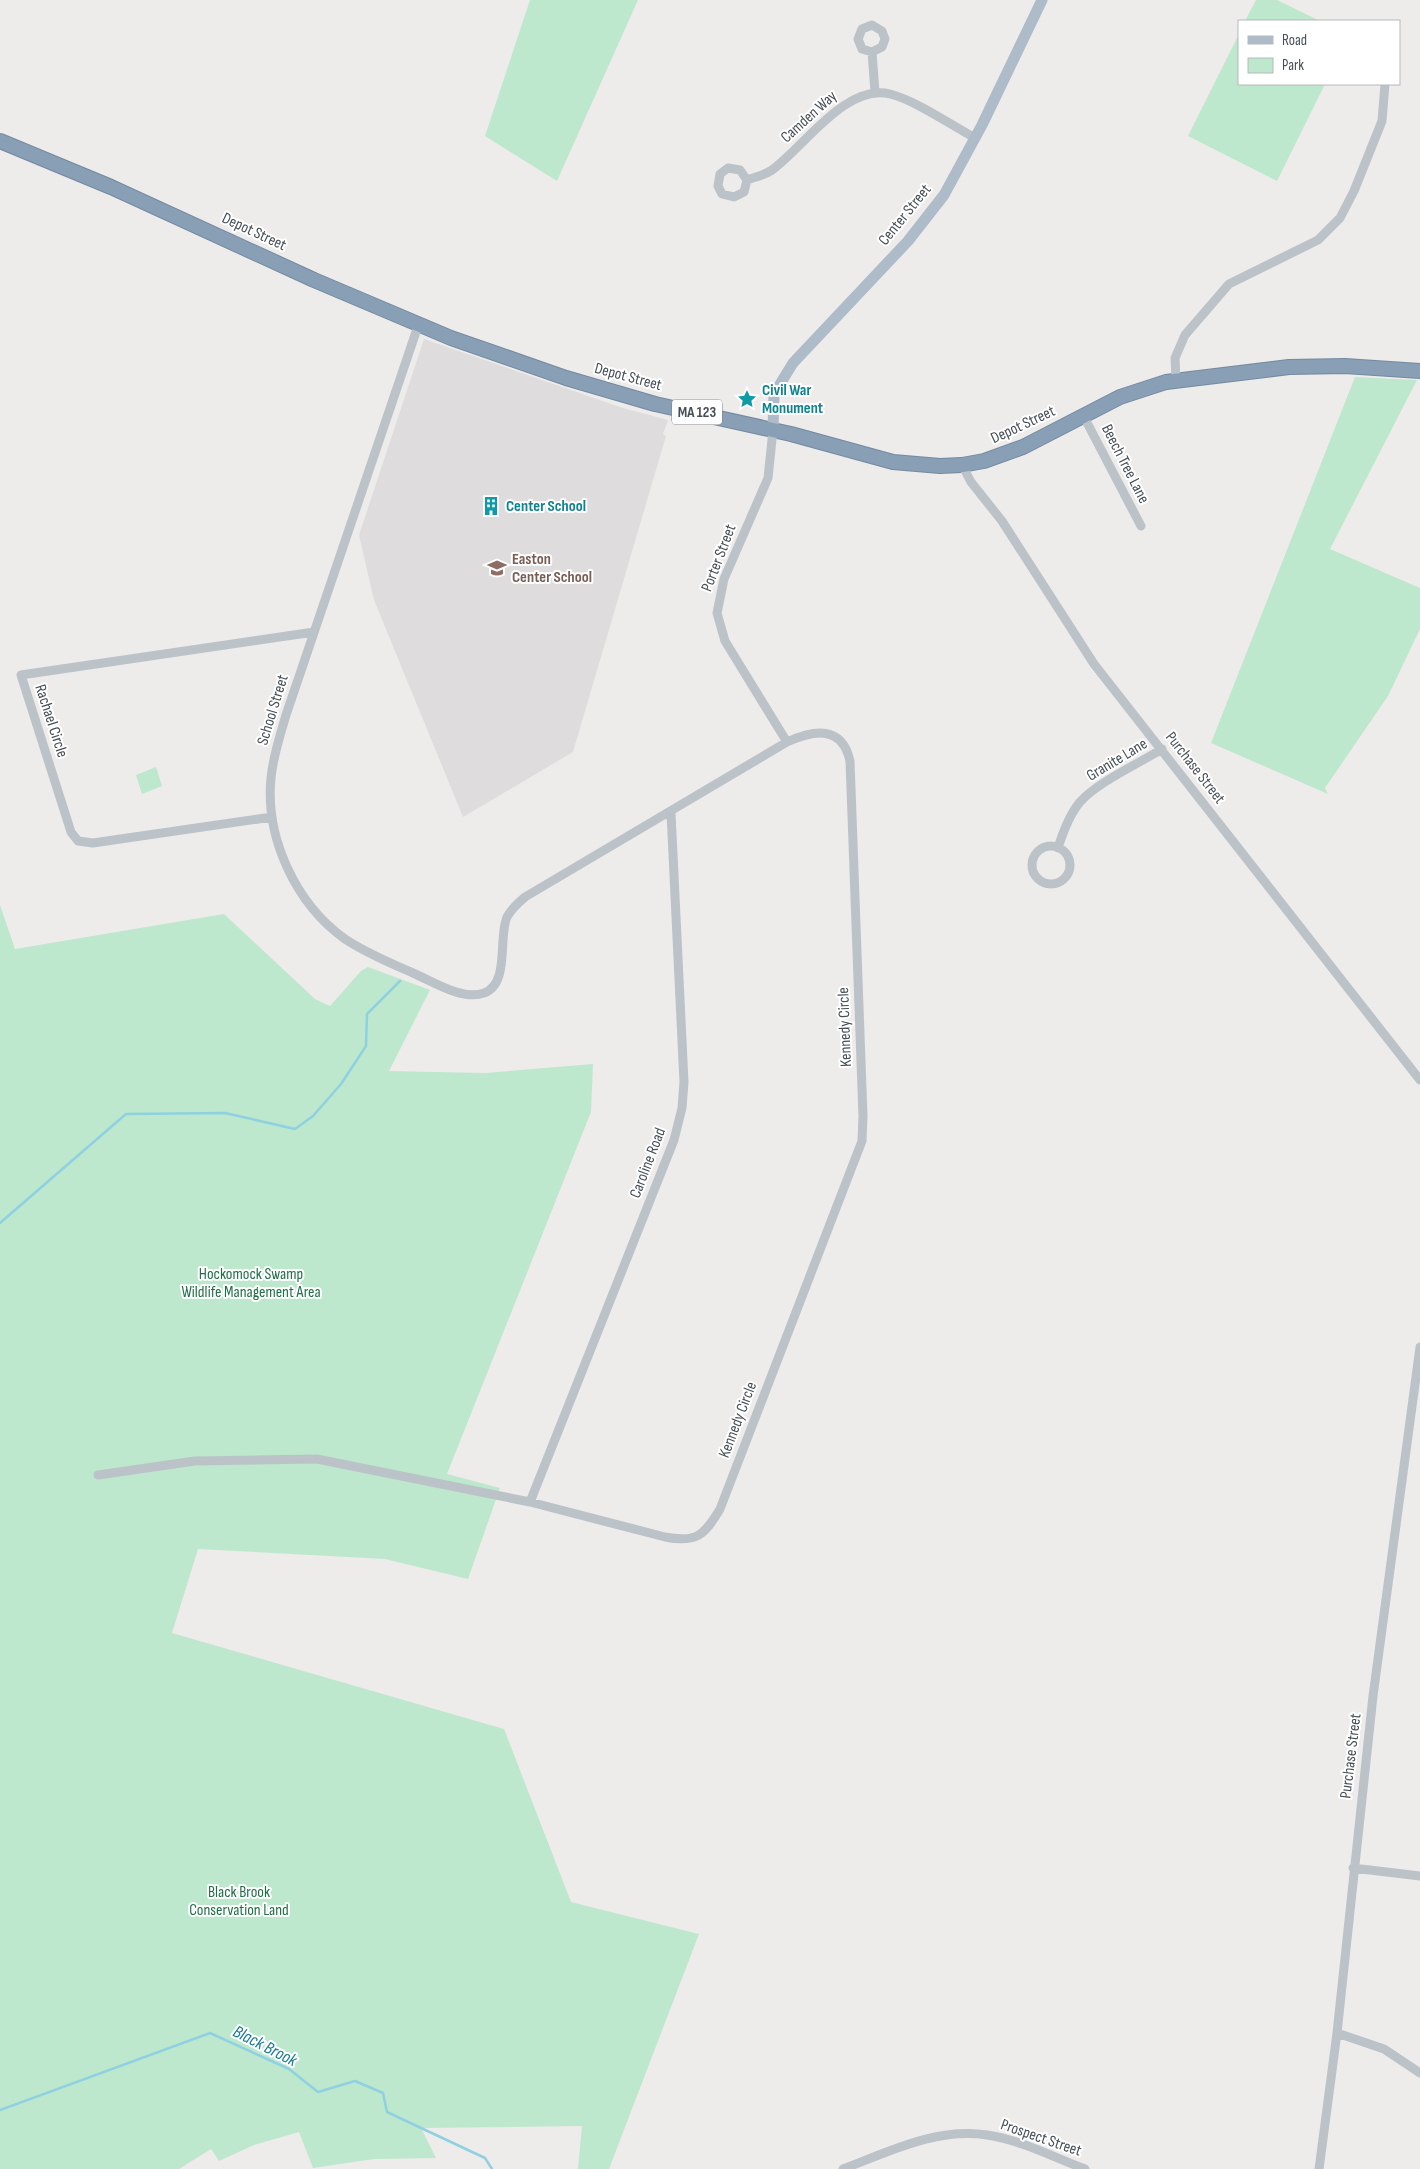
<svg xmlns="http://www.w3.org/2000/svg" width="1420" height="2169" font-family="'Sofia Sans Condensed',sans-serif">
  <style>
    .education { fill: #dfdcdd }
    .green { fill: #bde8cd }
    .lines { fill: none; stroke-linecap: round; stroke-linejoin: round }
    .stream { stroke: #8fd1e1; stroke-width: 2.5 }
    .highway-casing { stroke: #738aa1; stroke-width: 16 }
    .minor { stroke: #bbc3c9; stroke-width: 9 }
    .major { stroke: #aebbc8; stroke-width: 11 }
    .highway { stroke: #889fb5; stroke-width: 14 }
    .labels { text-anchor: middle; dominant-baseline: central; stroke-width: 4; stroke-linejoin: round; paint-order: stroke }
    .shield { fill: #fff; stroke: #7e8489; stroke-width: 1 }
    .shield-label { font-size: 15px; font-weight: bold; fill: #464f56 }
    .street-label { font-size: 16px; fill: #464f56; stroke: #fff }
    .culture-label { font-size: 16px; font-weight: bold; fill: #0d838f; stroke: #fff; text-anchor: start }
    .education-label { font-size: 16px; font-weight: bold; fill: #785e54; stroke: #fff; text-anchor: start }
    .park-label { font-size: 16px; fill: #206e46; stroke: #fff }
    .water-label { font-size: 18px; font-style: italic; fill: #1b7c94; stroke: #fff }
  </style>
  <rect width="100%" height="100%" fill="#eeebeb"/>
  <path class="education" d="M424,339L623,408L668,420L663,434L666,436L573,752L463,817L374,600L359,535Z"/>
  <path class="green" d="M530,0H638L557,181L485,136Z
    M1256,0H1277L1320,21H1245Z
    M1239,34V84H1325L1277,181L1188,136Z
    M1355,377L1417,380L1330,549L1420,588V629L1388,696L1325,788L1328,794L1211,743Z
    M156,767L162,786L142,794L136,775Z
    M0,905L15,949L224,914L315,999L330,1006L361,971L368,967L430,990L389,1071L485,1073L593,1064L591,1112L447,1474L500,1488L468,1579L385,1559L198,1549L172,1633L504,1729L571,1902L699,1934L609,2169H578L582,2126L421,2128L436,2158L374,2159L313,2168L299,2132L254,2145L219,2161L211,2149L179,2169H0Z"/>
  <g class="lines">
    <path class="stream" d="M0,1223L126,1114L225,1113L295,1129L313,1116L341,1084L366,1046L367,1014L400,981
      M0,2110L210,2033L289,2069L318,2092L355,2081L383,2093L387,2112L485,2158L492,2169"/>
    <g class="highway-casing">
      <path id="highway" d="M0,141L111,187L314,280L451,338L566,378L655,404L791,434L893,462L940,466L962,465L984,461L1023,447L1120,397L1166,382L1289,367L1345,366L1420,371"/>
    </g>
    <path class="minor" d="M872,52L862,49L858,39L862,29L872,25L882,31L885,39L882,47L872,52L875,92
      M747,180L744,192L734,197L722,194L718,186L720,174L728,168L740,170L747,180C755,177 765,175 772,170C804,147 846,83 890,94C915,100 951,125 975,138
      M1176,380L1175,358L1185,335L1229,284L1318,240L1340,218L1354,191L1382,121L1385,84
      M1083,415L1141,526
      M773,430L768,478L724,579L717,613L725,641L787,742
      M962,465L971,482L1002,521L1094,664L1420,1080
      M272,817L93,843L78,841L71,832L21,675L314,632
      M1032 865a19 19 0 1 1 38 0a19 19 0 1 1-38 0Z
      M1058,848C1063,832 1069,815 1080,802C1098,782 1138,764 1162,749
      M98,1475L195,1461L317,1459L530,1502L665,1537C696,1543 704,1536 720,1509L862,1141L863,1116L850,761C842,725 814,730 787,742L525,897C518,903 511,909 507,917C498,937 510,984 484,993C462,1001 432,981 413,973C390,963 366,953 345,939C296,904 265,838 271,778C273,756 280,736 286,715L418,326
      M530,1502L674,1140L682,1108L684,1082L671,813
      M1353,1868L1420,1876
      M1337,2033L1384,2049L1420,2073
      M843,2169C888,2152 937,2127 987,2135C1021,2140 1053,2157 1085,2169
      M1319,2169L1337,2033L1373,1696L1420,1347"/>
    <path class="major" d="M773,430L774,394L793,363L908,241L944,195L982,125L1042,0"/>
    <use href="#highway" class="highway"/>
  </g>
  <defs>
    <g id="sight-bare" transform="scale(1.5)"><path d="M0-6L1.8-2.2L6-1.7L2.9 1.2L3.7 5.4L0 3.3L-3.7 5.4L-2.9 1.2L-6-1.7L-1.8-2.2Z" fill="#0f9aa8" stroke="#fff" stroke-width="2.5" paint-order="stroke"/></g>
    <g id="building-bare" transform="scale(1.5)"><path d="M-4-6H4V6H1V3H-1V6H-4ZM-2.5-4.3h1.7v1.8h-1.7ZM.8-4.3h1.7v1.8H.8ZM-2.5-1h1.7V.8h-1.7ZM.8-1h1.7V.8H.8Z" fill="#0f9aa8" stroke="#fff" stroke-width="2.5" paint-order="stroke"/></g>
    <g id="school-bare" transform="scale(1.5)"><path d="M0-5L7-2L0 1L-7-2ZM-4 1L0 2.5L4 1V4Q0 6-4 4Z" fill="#8d6e63" stroke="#fff" stroke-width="2.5" paint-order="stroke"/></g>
  </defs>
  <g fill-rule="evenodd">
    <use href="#sight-bare" x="747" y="399"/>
    <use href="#building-bare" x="491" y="506"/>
    <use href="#school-bare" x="497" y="568"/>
  </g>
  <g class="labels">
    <rect class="shield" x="672" y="399.5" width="50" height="25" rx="4"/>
    <g class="shield-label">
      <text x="697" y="412">MA 123</text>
    </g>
    <g class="street-label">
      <text transform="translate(809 117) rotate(-42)">Camden Way</text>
      <text transform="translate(905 215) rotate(-51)">Center Street</text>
      <text transform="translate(254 232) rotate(25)">Depot Street</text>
      <text transform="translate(628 377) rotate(15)">Depot Street</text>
      <text transform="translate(1023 425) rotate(-25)">Depot Street</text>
      <text transform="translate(1125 464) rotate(63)">Beech Tree Lane</text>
      <text transform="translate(719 558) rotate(-69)">Porter Street</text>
      <text transform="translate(273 710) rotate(-73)">School Street</text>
      <text transform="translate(51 721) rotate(72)">Rachael Circle</text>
      <text transform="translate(1117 760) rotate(-31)">Granite Lane</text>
      <text transform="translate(1195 768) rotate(52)">Purchase Street</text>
      <text transform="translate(845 1027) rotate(-92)">Kennedy Circle</text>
      <text transform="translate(648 1163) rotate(-69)">Caroline Road</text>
      <text transform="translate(738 1420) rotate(-69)">Kennedy Circle</text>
      <text transform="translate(1351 1756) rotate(-83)">Purchase Street</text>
      <text transform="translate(1041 2138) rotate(19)">Prospect Street</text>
    </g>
    <g class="culture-label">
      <text x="762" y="390">Civil War<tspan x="762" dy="18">Monument</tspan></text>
      <text x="506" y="506">Center School</text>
    </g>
    <g class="education-label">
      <text x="512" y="559">Easton<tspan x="512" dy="18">Center School</tspan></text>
    </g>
    <g class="park-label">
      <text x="251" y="1274">Hockomock Swamp<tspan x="251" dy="18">Wildlife Management Area</tspan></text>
      <text x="239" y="1892">Black Brook<tspan x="239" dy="18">Conservation Land</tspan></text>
    </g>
    <g class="water-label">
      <text transform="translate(265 2046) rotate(27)">Black Brook</text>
    </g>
  </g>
  <rect x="1238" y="20" width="162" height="65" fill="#ffffff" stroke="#b5b9bb"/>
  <rect x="1248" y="36" width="25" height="8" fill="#aebbc8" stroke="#b5b9bb"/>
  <text x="1282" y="45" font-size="15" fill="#464f56">Road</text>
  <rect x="1248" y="58" width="25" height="15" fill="#bde8cd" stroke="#b5b9bb"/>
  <text x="1282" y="70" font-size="15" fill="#464f56">Park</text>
</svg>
